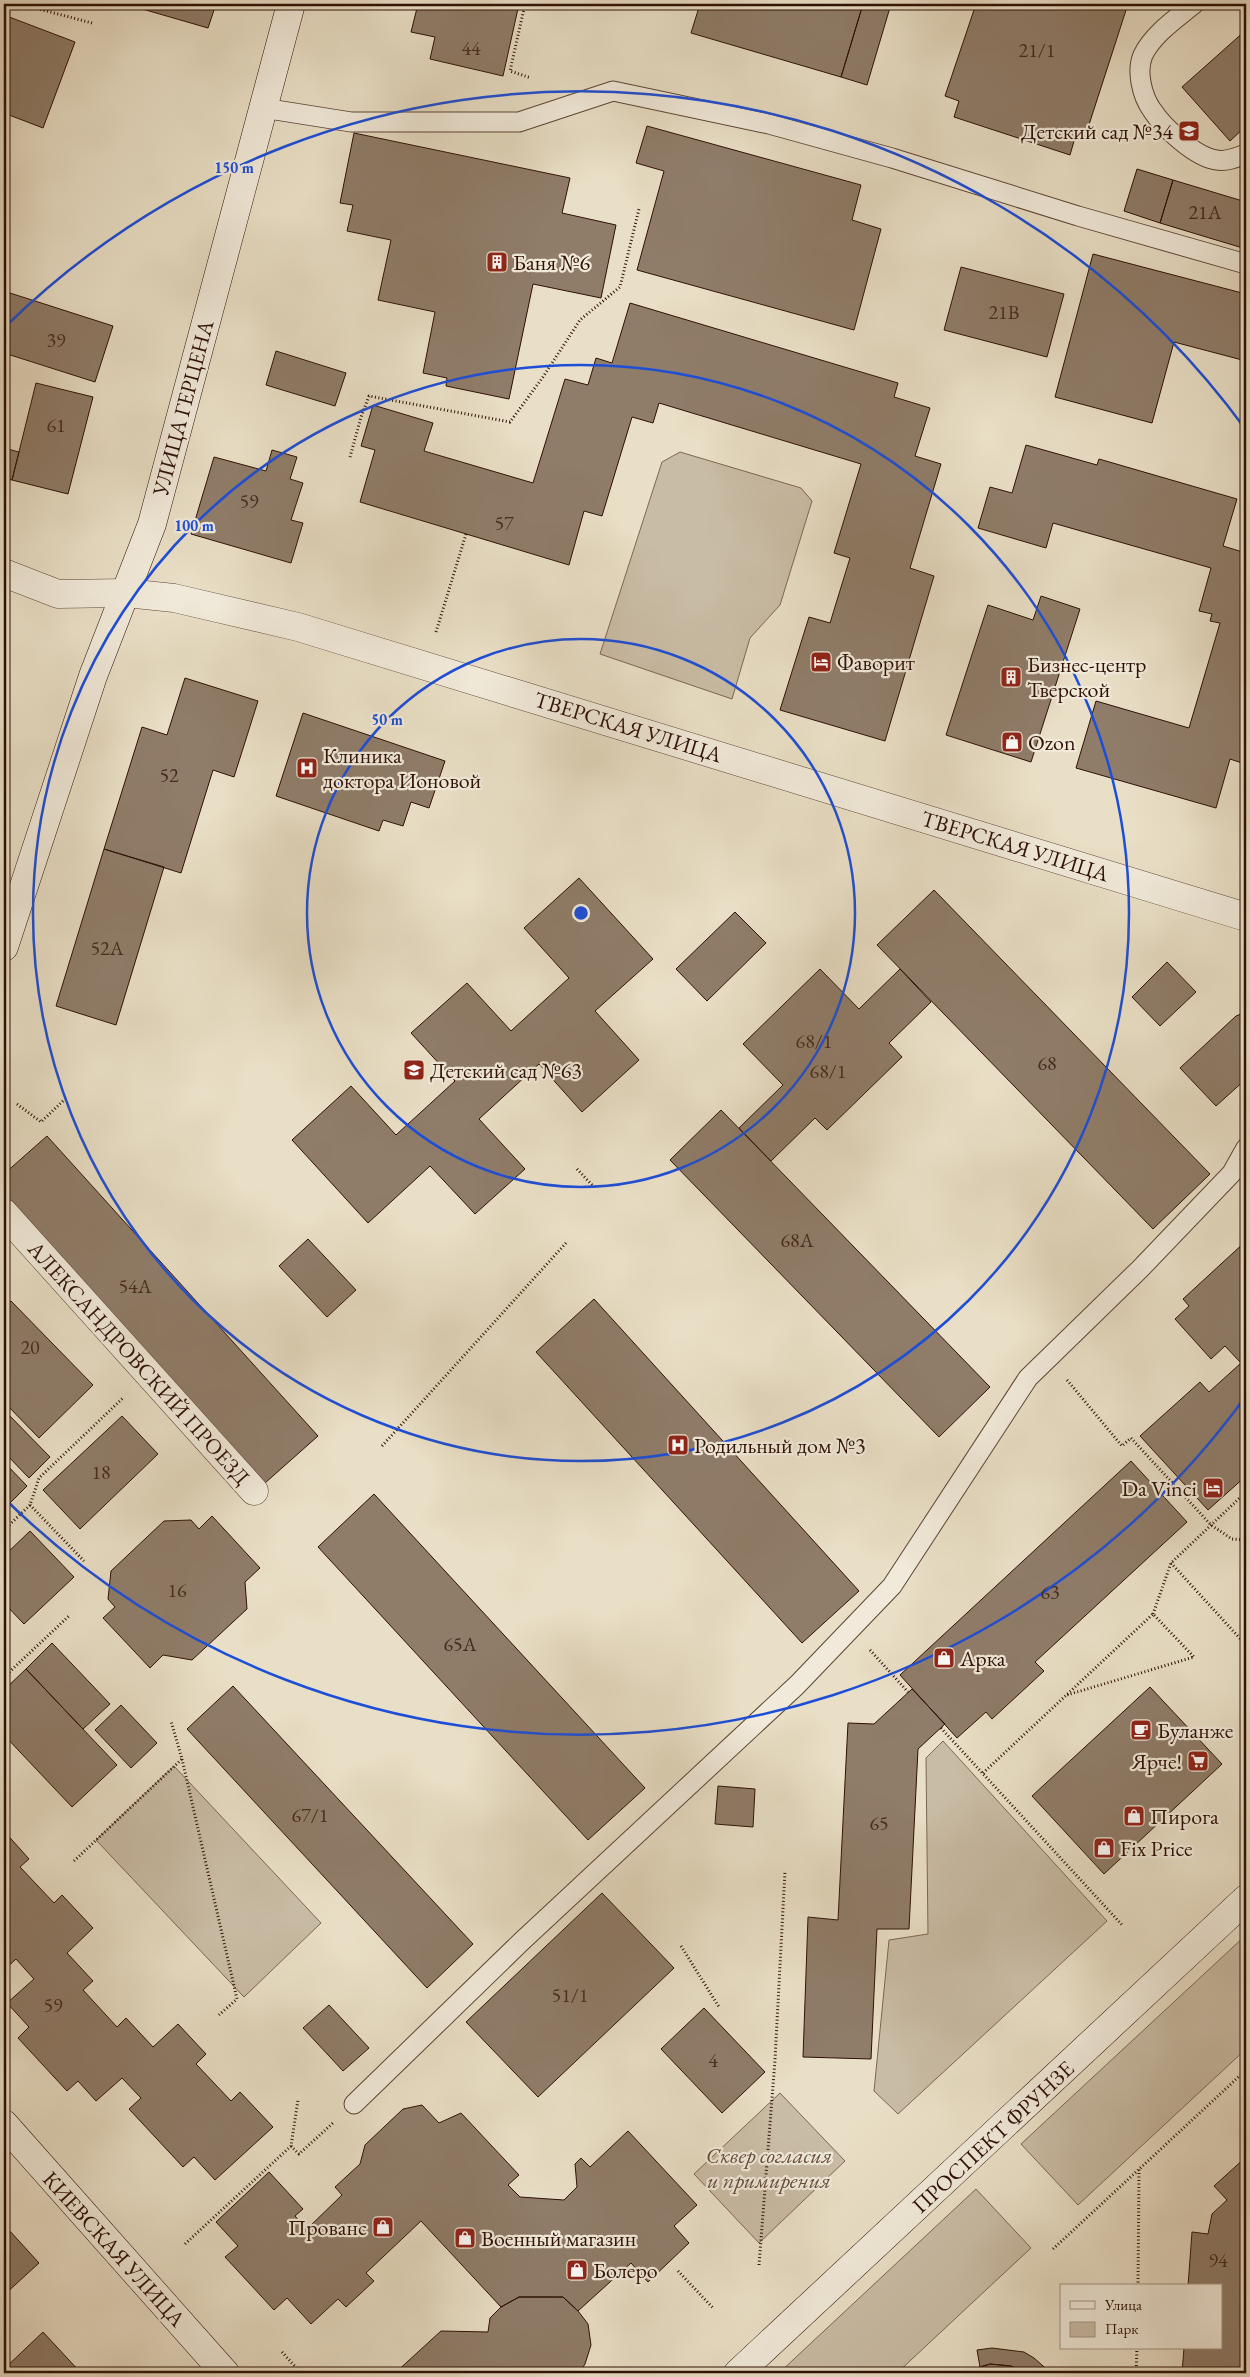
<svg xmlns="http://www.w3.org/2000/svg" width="1250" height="2377" font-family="'EB Garamond',serif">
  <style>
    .green { fill: #c9bca5; stroke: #7c6655 }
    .building { fill: #8f7c69; stroke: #2e1005 }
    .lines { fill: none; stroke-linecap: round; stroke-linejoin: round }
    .lane-casing { stroke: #5d4435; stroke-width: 21 }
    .street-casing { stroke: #5d4435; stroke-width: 29 }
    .secondary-casing { stroke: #2e1005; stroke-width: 29 }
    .path { stroke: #2e1005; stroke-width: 3; stroke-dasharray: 1 2.5; stroke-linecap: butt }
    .lane { stroke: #f1eada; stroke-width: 19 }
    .street { stroke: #f1eada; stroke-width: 28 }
    .secondary { stroke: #f1eada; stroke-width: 28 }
    .ring { fill: none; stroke: #1d4ed8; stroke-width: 2.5 }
    .labels { text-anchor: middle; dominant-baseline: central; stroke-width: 4.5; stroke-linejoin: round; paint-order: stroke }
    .number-label { font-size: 20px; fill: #462b1e }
    .poi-label { font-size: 22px; fill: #2e1005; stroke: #f1eada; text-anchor: start }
    .street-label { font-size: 22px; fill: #2e1005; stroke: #f1eada }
    .park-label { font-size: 22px; font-style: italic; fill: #644c3d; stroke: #f1eada }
    .centre { fill: #1d4ed8; stroke: #f1eada; stroke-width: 2.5 }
    .ring-label { font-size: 15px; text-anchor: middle; font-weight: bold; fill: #1d4ed8; stroke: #f1eada; stroke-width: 4.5; stroke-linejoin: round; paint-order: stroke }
  </style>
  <rect width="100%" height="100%" fill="#e9dfc6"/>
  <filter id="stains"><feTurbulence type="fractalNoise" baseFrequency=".004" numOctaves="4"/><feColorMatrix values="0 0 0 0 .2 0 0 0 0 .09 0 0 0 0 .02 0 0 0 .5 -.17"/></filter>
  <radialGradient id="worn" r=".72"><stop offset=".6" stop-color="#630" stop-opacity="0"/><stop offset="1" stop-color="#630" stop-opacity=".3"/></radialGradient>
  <path class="green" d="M680,452L801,488L812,501L780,605L750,638L732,699L600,654L662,462Z
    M943,1741L1107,1921L898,2114L874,2091L889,1940L928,1934L926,1758Z
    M174,1766L321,1923L244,1997L96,1840Z
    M1246,1935V2049L1078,2205L1021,2144Z
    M780,2093L845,2161L759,2243L694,2174Z
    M976,2189L1031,2248L897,2373H779Z"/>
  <path class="building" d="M125,4H216L208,28Z
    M418,4H519L503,76L430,59L435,37L411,32Z
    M700,4H863L841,77L691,33Z
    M863,4H891L867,85L841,77Z
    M976,4H1128L1085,137L1076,134L1070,155L954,117L959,101L945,96Z
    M4,15L75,42L43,128L4,113Z
    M1246,30V126L1230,141L1182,87Z
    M647,126L861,185L852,220L881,229L854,330L637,270L664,171L636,163Z
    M354,133L570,178L562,213L616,225L601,298L533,284L509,399L446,386L447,378L423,373L435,312L378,300L391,240L347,231L353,205L340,203Z
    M1137,169L1173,180L1160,223L1124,211Z
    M1173,180L1246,202V249L1160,223Z
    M1093,254L1246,294V361L1174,342L1152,423L1055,397Z
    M961,267L1064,294L1047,357L944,330Z
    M10,293L113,326L95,382L4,353V311Z
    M630,303L898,383L894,397L930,408L915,456L941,464L910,568L934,576L885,741L780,710L809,617L830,623L850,558L834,553L861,464L659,403L653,423L632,417L602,516L584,511L569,565L360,502L375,450L361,446L373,405L433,423L424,451L533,483L565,379L588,385L596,358L612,363Z
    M276,351L346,373L335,406L266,385Z
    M36,383L93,397L68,494L12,480Z
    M1026,445L1097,465L1099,459L1237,499L1223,546L1246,553V758L1245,764L1230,759L1216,808L1076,768L1096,701L1189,728L1220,623L1210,621L1212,614L1199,611L1211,568L1053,523L1046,548L978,528L990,487L1012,493Z
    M4,448L19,452L12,480L4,478Z
    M272,450L297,457L290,479L303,483L291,520L303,523L291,563L191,534L214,457L266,471Z
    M1246,450V475L1241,474Z
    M1041,596L1080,609L1031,762L946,735L988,605L1033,620Z
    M185,678L258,701L234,777L213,770L181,873L104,849L142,727L167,735Z
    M303,713L445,761L429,808L411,802L403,826L383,820L379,831L276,796Z
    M104,849L164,867L116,1025L56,1006Z
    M579,878L653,959L595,1011L639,1060L582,1112L539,1064L479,1119L525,1169L475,1214L430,1166L368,1223L292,1140L351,1086L396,1135L455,1081L411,1033L467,983L511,1031L569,978L524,928Z
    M934,890L1210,1174L1153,1229L877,945Z
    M735,912L766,943L707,1001L676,969Z
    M1167,962L1196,992L1160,1026L1132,997Z
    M820,969L859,1009L900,969L931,1002L889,1043L902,1057L827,1130L815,1118L771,1161L739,1128L783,1085L743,1044Z
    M1246,1012V1079L1216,1106L1180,1068L1236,1016Z
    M721,1110L990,1387L939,1437L670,1160Z
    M47,1136L318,1436L265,1483L4,1193V1174Z
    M308,1239L356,1290L327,1317L279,1266Z
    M1246,1241V1476L1208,1510L1140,1436L1200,1382L1209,1392L1241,1363L1225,1346L1211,1359L1175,1319L1189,1306L1183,1299Z
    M594,1299L859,1591L802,1643L536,1352Z
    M11,1301L93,1385L39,1438L4,1402V1308Z
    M6,1412L50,1457L29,1478L4,1452V1414Z
    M122,1416L158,1454L80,1529L43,1490Z
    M1131,1461L1187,1522L1035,1662L1044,1671L992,1719L986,1712L957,1738L900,1675Z
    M4,1462L27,1486L4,1509Z
    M374,1494L645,1788L588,1840L318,1547Z
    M212,1516L260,1568L245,1582L247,1609L192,1660L163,1655L150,1668L103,1618L115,1607L108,1599L111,1571L164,1521L191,1520L199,1529Z
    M30,1531L74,1577L24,1624L4,1603V1556Z
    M52,1643L110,1704L83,1729L26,1669Z
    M26,1669L117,1765L72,1807L4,1735V1690Z
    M233,1686L473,1944L427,1988L187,1729Z
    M1150,1687L1222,1764L1104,1874L1032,1796Z
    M912,1689L945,1724L918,1749L909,1929H877L871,2059L803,2057L808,1917L838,1920L848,1723L874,1724Z
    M121,1705L157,1743L131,1768L95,1730Z
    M718,1786L755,1789L753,1827L715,1824Z
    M4,1831L29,1859L20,1867L54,1903L62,1895L93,1928L67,1953L93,1981L83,1990L117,2027L126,2018L153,2047L178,2024L206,2054L196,2064L231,2101L240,2092L273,2127L215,2180L194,2157L183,2167L129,2109L141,2098L122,2078L96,2101L78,2081L67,2091L18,2038L29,2027L7,2003L34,1979L16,1959L4,1970Z
    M602,1893L674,1968L538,2097L466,2022Z
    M329,2005L369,2048L343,2071L303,2028Z
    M704,2008L765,2072L722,2113L661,2049Z
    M422,2105L439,2123L461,2113L519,2175L508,2185L520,2197L564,2200L577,2187L575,2164L581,2158L590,2167L628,2131L697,2205L674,2226L689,2243L648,2282L631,2263L578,2311L563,2297H519L501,2307L421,2221L366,2273L374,2281L346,2307L338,2299L311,2324L287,2298L274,2310L225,2257L238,2246L216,2222L269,2172L303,2209L295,2216L307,2229L342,2195L335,2187L360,2164L365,2145L403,2109Z
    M1246,2157V2373H1182L1184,2348H1221V2286H1188L1192,2232L1208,2234L1212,2214L1227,2200L1214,2186Z
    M8,2229L39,2263L4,2295V2233Z
    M519,2297H563L578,2311L588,2324L591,2345L585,2364L579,2373H395L441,2331L488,2332L490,2318L501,2307Z
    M43,2332L81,2373H4V2369Z
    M992,2348L1024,2352L1034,2358L1051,2373H1027L1011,2366L990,2364L980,2367L977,2350Z
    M990,2364L1011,2366L1027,2373H968L980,2367Z"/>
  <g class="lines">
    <g class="lane-casing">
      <path id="lane" d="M1194,4C1177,18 1153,34 1143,55C1136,71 1142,96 1152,110C1163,127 1196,158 1217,160C1226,162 1238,157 1246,154
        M263,108L351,122H519L613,91L769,124L892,158L1078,216L1246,264
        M354,2104L522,1941L797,1685L892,1586L1028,1378L1140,1269L1232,1173L1246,1148"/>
    </g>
    <g class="street-casing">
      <path id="street" d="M4,573L58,594L126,593L174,598L298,627L1246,917
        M4,1213L254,1491"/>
    </g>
    <g class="secondary-casing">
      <path id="secondary" d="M4,947L93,676L152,524L291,4
        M4,2124L225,2373
        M738,2373L1246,1899"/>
    </g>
    <path class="path" d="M20,4L92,23
      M525,4L510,71L531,78
      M350,457L361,417L369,396L510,422L543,377L580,320L620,287L639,209
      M436,632L466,534
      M17,1104L41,1122L66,1098
      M577,1169L594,1187
      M1067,1380L1122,1446L1131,1438L1211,1525L1232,1539L1246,1540
      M382,1446L566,1243
      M30,1505L84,1561
      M4,1530L30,1505L39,1478L124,1397
      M1171,1563L1246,1645
      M1153,1614L1171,1563L1246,1492
      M870,1650L908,1692
      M4,1677L70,1615
      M941,1728L1123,1926
      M182,1759L237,1999L219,2015
      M983,1773L1153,1614L1194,1657L1067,1695
      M74,1861L182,1759L171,1721
      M681,1946L719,2007
      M291,2146L299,2154L333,2123
      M185,2244L291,2146L298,2100
      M1053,2249L1246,2070
      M759,2265L775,2060L785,1871
      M678,2271L713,2308
      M1138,2286L1139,2169
      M282,2352L301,2373
      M1136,2373L1137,2348"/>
    <use href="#lane" class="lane"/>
    <use href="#street" class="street"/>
    <use href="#secondary" class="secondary"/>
  </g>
  <g class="ring">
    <circle cx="581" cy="913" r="274"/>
    <circle cx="581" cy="913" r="548"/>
    <path d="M1246 1396A822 822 0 0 1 5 1499M5 327A822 822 0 0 1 1246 430"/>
  </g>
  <defs>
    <g id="school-square" transform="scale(1.125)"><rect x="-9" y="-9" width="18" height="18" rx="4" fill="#8f2418" stroke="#f1eada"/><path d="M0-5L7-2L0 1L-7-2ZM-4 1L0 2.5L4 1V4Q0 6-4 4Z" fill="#fff"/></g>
    <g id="building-square" transform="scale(1.125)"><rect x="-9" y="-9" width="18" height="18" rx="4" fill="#8f2418" stroke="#f1eada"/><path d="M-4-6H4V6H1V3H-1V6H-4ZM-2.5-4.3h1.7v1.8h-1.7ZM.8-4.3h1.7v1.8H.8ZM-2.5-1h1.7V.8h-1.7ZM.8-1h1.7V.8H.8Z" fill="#fff"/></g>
    <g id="hotel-square" transform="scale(1.125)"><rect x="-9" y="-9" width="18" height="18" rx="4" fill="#8f2418" stroke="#f1eada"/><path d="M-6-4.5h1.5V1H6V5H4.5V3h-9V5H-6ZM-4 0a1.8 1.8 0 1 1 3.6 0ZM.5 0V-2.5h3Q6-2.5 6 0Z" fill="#fff"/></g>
    <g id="shop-square" transform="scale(1.125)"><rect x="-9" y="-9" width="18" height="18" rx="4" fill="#8f2418" stroke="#f1eada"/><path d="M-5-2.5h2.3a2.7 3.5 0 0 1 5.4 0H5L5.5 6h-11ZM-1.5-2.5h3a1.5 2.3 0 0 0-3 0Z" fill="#fff"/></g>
    <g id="hospital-square" transform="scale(1.125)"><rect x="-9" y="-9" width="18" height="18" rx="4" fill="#8f2418" stroke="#f1eada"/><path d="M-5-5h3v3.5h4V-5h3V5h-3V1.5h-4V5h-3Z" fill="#fff"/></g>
    <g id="cafe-square" transform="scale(1.125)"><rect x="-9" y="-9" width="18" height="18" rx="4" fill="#8f2418" stroke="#f1eada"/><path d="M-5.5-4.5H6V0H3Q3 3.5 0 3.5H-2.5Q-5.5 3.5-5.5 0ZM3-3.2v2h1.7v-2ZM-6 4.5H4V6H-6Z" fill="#fff"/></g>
    <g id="supermarket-square" transform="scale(1.125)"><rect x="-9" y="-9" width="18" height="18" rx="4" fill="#8f2418" stroke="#f1eada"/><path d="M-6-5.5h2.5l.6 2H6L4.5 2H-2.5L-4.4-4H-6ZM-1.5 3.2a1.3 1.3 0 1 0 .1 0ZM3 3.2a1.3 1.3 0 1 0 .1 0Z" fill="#fff"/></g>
  </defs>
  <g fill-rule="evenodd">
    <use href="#school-square" x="1189" y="131"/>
    <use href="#building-square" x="497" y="262"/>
    <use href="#hotel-square" x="821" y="662"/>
    <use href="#building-square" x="1011" y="677"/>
    <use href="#shop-square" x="1012" y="742"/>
    <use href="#hospital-square" x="307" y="768"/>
    <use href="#school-square" x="414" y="1070"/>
    <use href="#hospital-square" x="678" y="1445"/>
    <use href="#hotel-square" x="1213" y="1488"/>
    <use href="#shop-square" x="944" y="1658"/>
    <use href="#cafe-square" x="1141" y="1730"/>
    <use href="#supermarket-square" x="1198" y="1761"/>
    <use href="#shop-square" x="1134" y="1816"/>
    <use href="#shop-square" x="1104" y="1848"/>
    <use href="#shop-square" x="383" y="2227"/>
    <use href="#shop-square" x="465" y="2238"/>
    <use href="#shop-square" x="577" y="2270"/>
  </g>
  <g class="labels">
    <g class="number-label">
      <text x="471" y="48">44</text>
      <text x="1037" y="50">21/1</text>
      <text x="1205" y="212">21А</text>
      <text x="1004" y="312">21В</text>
      <text x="56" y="340">39</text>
      <text x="56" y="425">61</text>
      <text x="249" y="501">59</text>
      <text x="504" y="523">57</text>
      <text x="169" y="775">52</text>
      <text x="107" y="948">52А</text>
      <text x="814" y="1041">68/1</text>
      <text x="1047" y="1063">68</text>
      <text x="828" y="1071">68/1</text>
      <text x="797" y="1240">68А</text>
      <text x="135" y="1286">54А</text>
      <text x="30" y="1347">20</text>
      <text x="101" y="1472">18</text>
      <text x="177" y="1590">16</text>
      <text x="1050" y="1592">63</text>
      <text x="460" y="1644">65А</text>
      <text x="310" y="1815">67/1</text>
      <text x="879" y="1823">65</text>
      <text x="570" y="1995">51/1</text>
      <text x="53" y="2005">59</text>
      <text x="713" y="2060">4</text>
      <text x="1218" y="2260">94</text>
    </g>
    <g class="poi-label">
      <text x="1173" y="131" text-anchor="end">Детский сад №34</text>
      <text x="513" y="262">Баня №6</text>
      <text x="837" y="662">Фаворит</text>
      <text x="1027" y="664">Бизнес-центр<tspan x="1027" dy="25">Тверской</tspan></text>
      <text x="1028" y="742">Ozon</text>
      <text x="323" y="755">Клиника<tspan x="323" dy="25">доктора Ионовой</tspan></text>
      <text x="430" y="1070">Детский сад №63</text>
      <text x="694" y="1445">Родильный дом №3</text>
      <text x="1197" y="1488" text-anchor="end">Da Vinci</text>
      <text x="960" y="1658">Арка</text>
      <text x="1157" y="1730">Буланже</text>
      <text x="1182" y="1761" text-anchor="end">Ярче!</text>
      <text x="1150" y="1816">Пирога</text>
      <text x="1120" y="1848">Fix Price</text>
      <text x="367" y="2227" text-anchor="end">Прованс</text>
      <text x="481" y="2238">Военный магазин</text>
      <text x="593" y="2270">Болеро</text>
    </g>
    <g class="street-label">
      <text transform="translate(183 408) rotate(-75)">УЛИЦА ГЕРЦЕНА</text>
      <text transform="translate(628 727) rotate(17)">ТВЕРСКАЯ УЛИЦА</text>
      <text transform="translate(1015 846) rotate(17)">ТВЕРСКАЯ УЛИЦА</text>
      <text transform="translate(139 1363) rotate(48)">АЛЕКСАНДРОВСКИЙ ПРОЕЗД</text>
      <text transform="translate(993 2137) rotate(-43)">ПРОСПЕКТ ФРУНЗЕ</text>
      <text transform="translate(114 2249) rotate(48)">КИЕВСКАЯ УЛИЦА</text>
    </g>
    <g class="park-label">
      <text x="769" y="2155">Сквер согласия<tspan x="769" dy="25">и примирения</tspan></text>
    </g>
  </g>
  <circle cx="581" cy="913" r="8" class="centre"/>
  <g class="ring-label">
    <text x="234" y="173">150 m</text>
    <text x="194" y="531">100 m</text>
    <text x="387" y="725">50 m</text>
  </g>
  <rect width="1250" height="2377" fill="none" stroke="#e9dfc6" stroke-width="20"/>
  <rect x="5" y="5" width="1240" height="2367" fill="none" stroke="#2e1005" stroke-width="2.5"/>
  <rect x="10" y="10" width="1230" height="2357" fill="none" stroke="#2e1005"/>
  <rect x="1060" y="2284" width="162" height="65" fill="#f1eada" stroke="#a39385"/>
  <rect x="1070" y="2301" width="25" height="8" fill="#f1eada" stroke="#a39385"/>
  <text x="1105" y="2310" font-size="15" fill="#2e1005">Улица</text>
  <rect x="1070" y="2322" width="25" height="15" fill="#c9bca5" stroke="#a39385"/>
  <text x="1105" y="2334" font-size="15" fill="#2e1005">Парк</text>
  <rect width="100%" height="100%" filter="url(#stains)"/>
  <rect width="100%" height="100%" fill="url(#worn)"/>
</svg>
